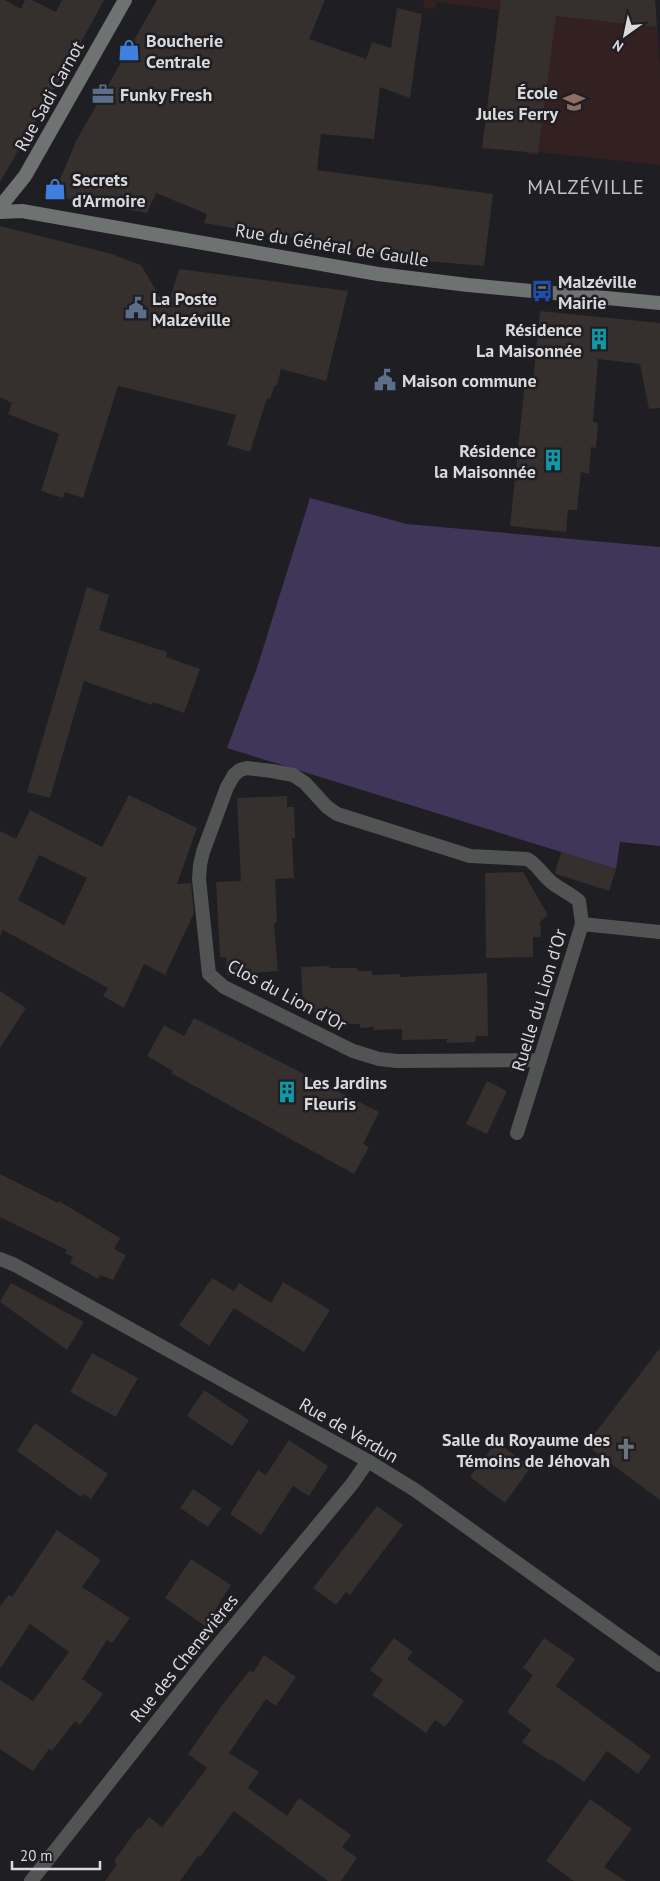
<svg xmlns="http://www.w3.org/2000/svg" width="660" height="1881" font-family="'PT Sans',sans-serif">
  <style>
    .education { fill: #332020 }
    .green { fill: #40365a }
    .building { fill: #352f2d; fill-rule: evenodd }
    .lines { fill: none; stroke-linecap: round; stroke-linejoin: round }
    .minor { stroke: #515453; stroke-width: 14 }
    .secondary { stroke: #6e7270; stroke-width: 14 }
    .labels { text-anchor: middle; dominant-baseline: central; stroke-width: 5; stroke-linejoin: round; paint-order: stroke }
    .poi-label { font-size: 18px; font-weight: bold; fill: #dad9dc; stroke: #1f1e23; text-anchor: start }
    .street-label { font-size: 18px; fill: #dad9dc; stroke: #1f1e23 }
    .quarter-label { font-size: 20px; letter-spacing: 1px; fill: #c1c0c6; stroke: #1f1e23 }
  </style>
  <rect width="100%" height="100%" fill="#1f1e23"/>
  <path class="education" d="M424,0H655L660,67V165L539,152L538,155L527,154L528,141L498,137L496,150L482,148L499,10L437,2L435,9L423,8Z"/>
  <path class="green" d="M310,498L407,524L660,547V846L620,842L616,869L227,748L257,668Z"/>
  <path class="building" d="M0,0H5L21,9L25,0H32L56,12L62,0H104L79,46L0,182Z
    M157,0H325L309,39L366,59L372,42L391,48L397,8L422,14L410,98L380,87L374,139L321,134L317,170L493,194L484,266L426,261L204,223L207,214L156,193L147,213L53,196L77,139Z
    M501,0H655L657,27L556,16L538,153L482,148Z
    M0,226L116,255V256L141,265L167,309L179,269L348,291L326,381L281,369L277,385H275L270,399L267,398L250,452L227,445L236,415L118,386L83,498L65,492L63,498L41,491L59,434L8,414L12,403L0,397Z
    M540,311L660,323V408L649,409L640,364L598,359L593,422L598,423L596,448L591,447L589,474L581,472L577,510H568L566,532L510,526L525,381L533,382Z
    M87,587L109,595L99,630L167,652L166,657L200,669L184,713L153,702L152,705L84,681L50,798L27,792Z
    M129,795L197,828L177,884L191,883L194,913L165,975L144,964L124,1008L103,996L108,988L3,930L0,937V831L16,839L30,810L102,847ZM39,855L87,878L64,925L18,900Z
    M287,796V807H294L295,838H292L294,878L275,879L277,923H274L278,971L227,975L226,957H220L216,882L241,881L237,798Z
    M561,852L616,869L609,891L556,874L555,873Z
    M523,872L548,915L540,922L541,937H533V957L486,958L485,873Z
    M329,966V968H357L358,971H372V975L400,974V977L487,973L488,1036H476L475,1042L446,1043L447,1039L402,1040V1029L374,1030V1027L360,1028V1024H331L330,1013L314,1014V1006H303L301,967Z
    M0,991L26,1008L0,1048Z
    M194,1018L379,1112L363,1144L369,1147L354,1174L171,1073L173,1071L147,1056L164,1025L184,1036Z
    M487,1081L507,1091L487,1134L466,1124Z
    M0,1174L58,1203L59,1201L120,1238L114,1249L126,1255L113,1280L100,1275L98,1279L70,1263L73,1257L65,1253L67,1250L0,1217Z
    M212,1278L234,1291L239,1283L271,1303L283,1282L330,1310L304,1352L234,1308L209,1346L179,1325Z
    M11,1283L84,1322L67,1350L0,1302Z
    M660,1348V1500L586,1445Z
    M92,1353L138,1378L116,1417L70,1392Z
    M204,1390L249,1420L232,1446L187,1416Z
    M35,1423L108,1474L91,1499L84,1494L81,1497L17,1451Z
    M289,1440L328,1466L309,1496L293,1486L261,1535L230,1514L258,1470L266,1475Z
    M496,1442L531,1467L505,1503L470,1477Z
    M193,1489L221,1508L208,1527L180,1508Z
    M377,1506L403,1525L350,1595L346,1592L336,1605L313,1588Z
    M57,1530L101,1560L82,1587L130,1618L112,1643L107,1640L82,1679L103,1694L80,1725L75,1721L52,1751L49,1749L33,1771L0,1749V1680L33,1701L69,1652L30,1624L0,1669V1606L9,1595L12,1597Z
    M191,1559L231,1585L205,1626L165,1598Z
    M394,1638L413,1652L407,1659L464,1701L445,1727L435,1720L426,1733L372,1695L383,1680L370,1670Z
    M544,1638L575,1659L556,1686L651,1756L638,1774L607,1751L584,1782L551,1759L550,1761L522,1742L531,1730L507,1712L533,1675L523,1668Z
    M264,1655L296,1677L276,1706L266,1699L229,1753L259,1772L248,1788L287,1816L299,1798L351,1835L342,1847L357,1858L341,1881H328L234,1811L200,1857L198,1856L180,1881H105L117,1864L114,1861L138,1828L140,1829L149,1817L162,1827L207,1768L188,1754L223,1704L250,1670L253,1673Z
    M590,1799L632,1829L604,1867L626,1881H574L546,1861Z"/>
  <g class="lines">
    <path class="minor" d="M540,1060L397,1061L379,1059L353,1051L224,987L209,974L199,879L200,865L203,852L227,787L234,775L240,770L247,768L272,771L293,775L305,783L327,807L337,814L470,856L527,859C537,864 541,873 550,881C559,889 570,893 579,901L582,924
      M517,1133L582,924L660,932
      M0,1259L15,1265L368,1461L415,1490L660,1665
      M31,1881L204,1662L352,1484L368,1461"/>
    <path class="secondary" d="M0,207L25,176L125,0
      M0,212L22,211L378,274L468,285L660,303"/>
  </g>
  <defs>
    <g id="shop-bare" transform="scale(1.725)"><path d="M-5-2.5h2.3a2.7 3.5 0 0 1 5.4 0H5L5.5 6h-11ZM-1.5-2.5h3a1.5 2.3 0 0 0-3 0Z" fill="#3f7fe0" stroke="#1f1e23" stroke-width="2.5" paint-order="stroke"/></g>
    <g id="office-bare" transform="scale(1.725)"><path d="M-6-3h4V-5.5h4V-3h4V5H-6ZM-1-4.5V-3h2v-1.5ZM-6 0V1H6V0Z" fill="#5c6f8a" stroke="#1f1e23" stroke-width="2.5" paint-order="stroke"/></g>
    <g id="school-bare" transform="scale(1.725)"><path d="M0-5L7-2L0 1L-7-2ZM-4 1L0 2.5L4 1V4Q0 6-4 4Z" fill="#8d6e63" stroke="#1f1e23" stroke-width="2.5" paint-order="stroke"/></g>
    <g id="bus-bare" transform="scale(1.725)"><path d="M-5-6H5V4H4V6H2V4H-2V6H-4V4H-5ZM-3.5-4V0h7V-4ZM-3.5 1.2v1.5H-2V1.2ZM2 1.2v1.5H3.5V1.2Z" fill="#1a4fb4" stroke="#1f1e23" stroke-width="2.5" paint-order="stroke"/></g>
    <g id="civic-bare" transform="scale(1.725)"><path d="M-.6-6.5H3V-4.5H.6V-3L4-1V1h2V6H-6V1h2V-1L-.6-3ZM-1.2 2.5V6h2.4V2.5Z" fill="#5c6f8a" stroke="#1f1e23" stroke-width="2.5" paint-order="stroke"/></g>
    <g id="building-bare" transform="scale(1.725)"><path d="M-4-6H4V6H1V3H-1V6H-4ZM-2.5-4.3h1.7v1.8h-1.7ZM.8-4.3h1.7v1.8H.8ZM-2.5-1h1.7V.8h-1.7ZM.8-1h1.7V.8H.8Z" fill="#0f9aa8" stroke="#1f1e23" stroke-width="2.5" paint-order="stroke"/></g>
    <g id="church-bare" transform="scale(1.725)"><path d="M-1.2-6h2.4v3.5h3.3v2.4h-3.3V6h-2.4V-.1h-3.3v-2.4h3.3Z" fill="#6b7280" stroke="#1f1e23" stroke-width="2.5" paint-order="stroke"/></g>
  </defs>
  <g fill-rule="evenodd">
    <use href="#shop-bare" x="129" y="50"/>
    <use href="#office-bare" x="103" y="94"/>
    <use href="#school-bare" x="574" y="102"/>
    <use href="#shop-bare" x="55" y="189"/>
    <use href="#bus-bare" x="542" y="291"/>
    <use href="#civic-bare" x="136" y="308"/>
    <use href="#building-bare" x="599" y="339"/>
    <use href="#civic-bare" x="385" y="380"/>
    <use href="#building-bare" x="553" y="460"/>
    <use href="#building-bare" x="287" y="1092"/>
    <use href="#church-bare" x="626" y="1449"/>
  </g>
  <g class="labels">
    <g class="poi-label">
      <text x="146" y="40">Boucherie<tspan x="146" dy="21">Centrale</tspan></text>
      <text x="558" y="92" text-anchor="end">École<tspan x="558" dy="21">Jules Ferry</tspan></text>
      <text x="120" y="94">Funky Fresh</text>
      <text x="72" y="179">Secrets<tspan x="72" dy="21">d'Armoire</tspan></text>
      <text x="558" y="281">Malzéville<tspan x="558" dy="21">Mairie</tspan></text>
      <text x="152" y="298">La Poste<tspan x="152" dy="21">Malzéville</tspan></text>
      <text x="582" y="329" text-anchor="end">Résidence<tspan x="582" dy="21">La Maisonnée</tspan></text>
      <text x="402" y="380">Maison commune</text>
      <text x="536" y="450" text-anchor="end">Résidence<tspan x="536" dy="21">la Maisonnée</tspan></text>
      <text x="304" y="1082">Les Jardins<tspan x="304" dy="21">Fleuris</tspan></text>
      <text x="610" y="1439" text-anchor="end">Salle du Royaume des<tspan x="610" dy="21">Témoins de Jéhovah</tspan></text>
    </g>
    <g class="street-label">
      <text transform="translate(49 96) rotate(-61)">Rue Sadi Carnot</text>
      <text transform="translate(332 245) rotate(9)">Rue du Général de Gaulle</text>
      <text transform="translate(287 995) rotate(28)">Clos du Lion d'Or</text>
      <text transform="translate(539 1000) rotate(-73)">Ruelle du Lion d'Or</text>
      <text transform="translate(349 1430) rotate(30)">Rue de Verdun</text>
      <text transform="translate(184 1658) rotate(-51)">Rue des Chenevières</text>
    </g>
    <g class="quarter-label">
      <text x="586" y="187">MALZÉVILLE</text>
    </g>
  </g>
  <g transform="translate(625 35) rotate(213)" stroke="#1f1e23" stroke-width="4" paint-order="stroke">
  <path d="M0-4L9 19L0 12L-9 19Z" fill="#dad9dc"/>
  <text y="-8" font-size="14" font-weight="bold" text-anchor="middle" fill="#dad9dc">N</text>
  </g>
  <path d="M12 1861v8h88v-8" fill="none" stroke="#dad9dc" stroke-width="2.5"/>
  <text x="20" y="1861" font-size="15" fill="#dad9dc" stroke="#1f1e23" stroke-width="4" paint-order="stroke">20 m</text>
</svg>
